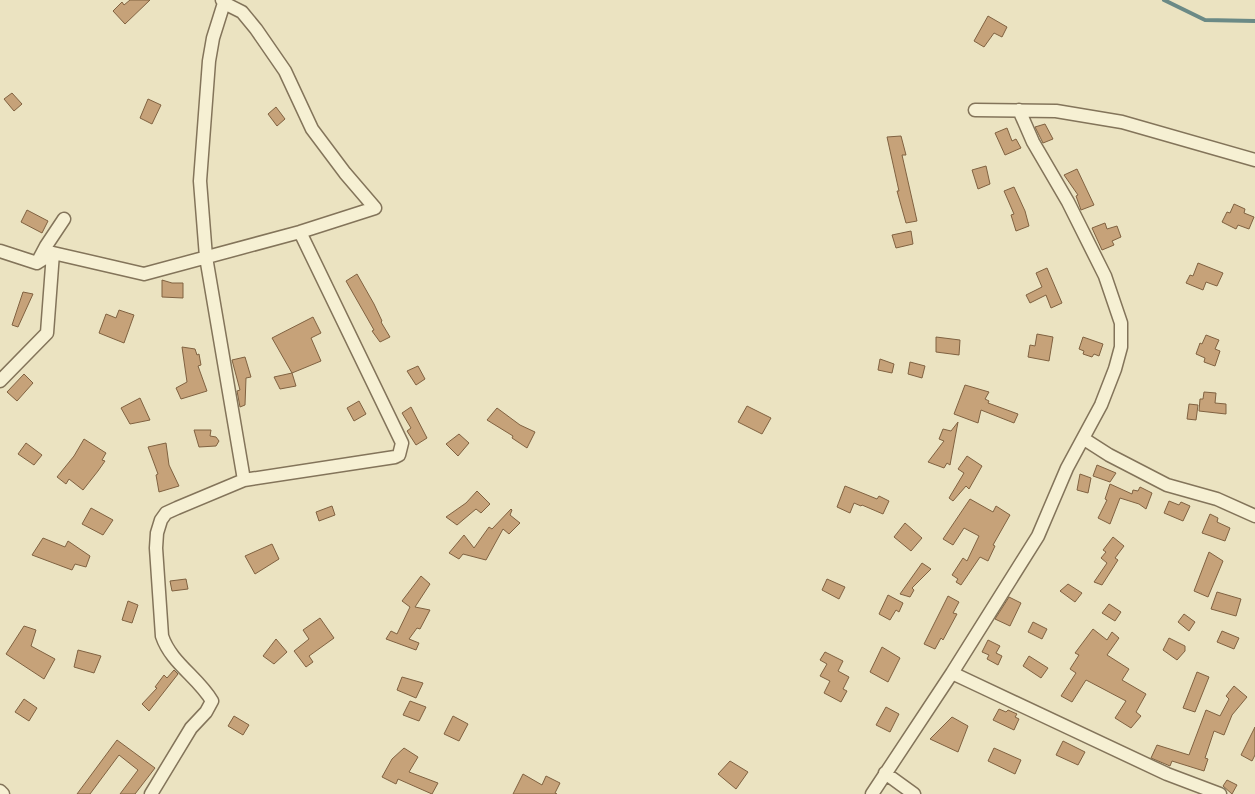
<svg xmlns="http://www.w3.org/2000/svg" width="1255" height="794" font-family="'IBM Plex Serif',serif">
  <style>
    .lines { fill: none; stroke-linecap: round; stroke-linejoin: round }
    .stream { stroke: #6b8a86; stroke-width: 4 }
    .building { fill: #c6a279; stroke: #806241 }
    .minor-casing { stroke: #83745a; stroke-width: 15 }
    .minor { stroke: #f6f0d3; stroke-width: 12 }
  </style>
  <rect width="100%" height="100%" fill="#ebe3c1"/>
  <g class="lines">
    <path class="stream" d="M1164,0L1205,20L1255,21"/>
  </g>
  <path class="building" d="M130,0H150L125,24L113,11L122,2L124,5Z
    M988,16L1007,27L1002,37L994,33L984,47L974,41Z
    M12,93L22,104L14,111L4,99Z
    M148,99L161,105L152,124L140,118Z
    M276,107L285,119L277,126L268,114Z
    M1045,124L1053,139L1043,143L1035,127Z
    M1007,128L1012,141L1016,139L1021,148L1005,155L995,133Z
    M901,136L906,155H902L917,221L906,223L897,191H899L887,137Z
    M986,166L990,184L978,189L972,170Z
    M1077,169L1094,205L1081,210L1076,196L1078,195L1064,175Z
    M1014,187L1025,211L1029,226L1016,231L1011,215L1014,214L1004,191Z
    M1234,204L1245,209L1244,213L1254,217L1249,229L1238,225L1236,229L1222,222L1227,212L1230,213Z
    M27,210L48,221L42,233L21,222Z
    M1105,223L1107,229L1117,226L1121,237L1112,241L1114,245L1102,250L1092,228Z
    M911,231L913,244L896,248L892,235Z
    M1198,263L1223,273L1217,286L1206,282L1203,290L1186,283L1190,275L1193,276Z
    M1047,268L1062,303L1051,308L1046,295L1030,303L1026,295L1042,287L1036,273Z
    M357,274L374,304L382,321L381,322L390,337L380,342L372,331L374,330L346,281Z
    M162,280L172,283H183V298L162,297Z
    M23,292L33,294L18,327L12,325Z
    M119,310L134,315L124,343L99,333L106,314L116,318Z
    M313,317L321,333L311,338L321,361L292,373L272,338Z
    M1037,334L1053,337L1049,361L1028,357L1030,345L1035,346Z
    M1206,335L1219,340L1215,349L1220,351L1215,366L1204,362L1205,358L1196,354L1200,343L1202,344Z
    M936,337L960,340L959,355L936,352Z
    M1083,337L1103,344L1099,356L1094,354L1092,357L1083,354L1084,351L1079,349Z
    M182,347L195,349L197,355L199,354L201,365L198,366L207,391L181,399L176,388L187,382Z
    M245,357L251,377L246,378L245,405L240,407L237,391L240,390L232,360Z
    M880,359L894,364L892,373L878,370Z
    M910,362L925,366L922,378L908,374Z
    M418,366L425,379L416,385L407,371Z
    M292,373L296,386L280,389L274,377Z
    M24,374L33,383L17,401L7,392Z
    M965,385L989,392L985,399L989,401L988,403L1018,414L1014,423L981,410L978,423L954,414Z
    M1204,392L1216,393L1215,403L1226,404V414L1199,411L1200,399H1203Z
    M140,398L150,420L130,424L121,408Z
    M359,401L366,414L354,421L347,408Z
    M1189,404L1198,405L1196,420L1187,419Z
    M747,406L771,418L762,434L738,422Z
    M411,407L427,438L416,445L407,431L411,428L402,413Z
    M497,408L520,425L535,432L527,448L512,438L513,436L487,420Z
    M958,422L950,465L947,463L944,468L928,462L944,441L939,439L943,429L951,431Z
    M194,430H211L210,436L216,437L219,441L216,446L199,447Z
    M459,434L469,443L458,456L446,444Z
    M84,439L106,453L102,460L105,461L98,471L83,490L69,479L66,484L57,477L74,456Z
    M26,443L42,455L34,465L18,454Z
    M166,443L169,465L179,486L159,492L156,475L158,474L148,447Z
    M967,456L982,466L969,489L966,486L953,501L949,498L964,473L958,469Z
    M1097,465L1116,473L1110,482L1093,476Z
    M1080,474L1091,478L1088,493L1077,490Z
    M1110,484L1132,494L1133,490L1138,491L1140,487L1152,493L1146,509L1139,504L1120,498L1110,524L1098,518L1107,500L1105,499Z
    M845,486L877,499L879,496L889,501L883,514L862,505L861,506L854,503L850,513L837,507Z
    M477,491L490,504L481,513L476,509L457,525L446,517L466,503Z
    M970,499L993,512L996,506L1010,515L993,545L995,546L988,561L980,557L961,585L956,582L958,579L952,575L963,558L967,561L979,536L964,528L953,545L943,539Z
    M1169,501L1179,505L1181,502L1190,506L1183,521L1164,513Z
    M332,506L335,515L319,521L316,512Z
    M91,508L113,520L103,535L82,524Z
    M511,509L512,510L510,515L520,523L509,534L503,529L486,560L463,554L459,559L449,553L464,535L474,548L489,527L492,529Z
    M1210,514L1218,518L1217,522L1230,528L1225,541L1202,533Z
    M905,523L922,538L911,551L894,537Z
    M1113,537L1124,546L1115,558L1118,560L1102,585L1094,582L1107,563L1101,558L1106,552L1103,550Z
    M43,538L65,547L68,541L90,556L86,567L75,564L72,570L32,555Z
    M272,544L279,559L255,574L245,556Z
    M1209,552L1223,561L1208,597L1194,591Z
    M922,563L931,569L912,588L914,590L910,597L900,594Z
    M421,576L430,584L415,607L430,610L420,629L417,628L409,639L419,643L416,650L386,639L391,631L397,634L410,607L402,601Z
    M186,579L188,589L172,591L170,581Z
    M827,579L845,587L839,599L822,590Z
    M1068,584L1082,593L1075,602L1060,591Z
    M1217,592L1241,599L1236,616L1211,609Z
    M888,595L903,603L899,612L896,610L890,620L879,614Z
    M948,596L959,602L953,613L957,614L943,640L941,638L935,649L924,644Z
    M1009,597L1021,603L1010,626L995,619Z
    M128,601L138,605L132,623L122,620Z
    M1109,604L1121,612L1115,621L1102,613Z
    M1184,614L1195,622L1189,631L1178,622Z
    M320,618L334,638L309,656L313,662L306,667L294,651L309,639L303,630Z
    M1033,622L1047,629L1042,639L1028,632Z
    M24,626L36,630L31,646L55,659L44,679L6,654Z
    M1093,629L1107,640L1112,632L1119,638L1107,655L1129,669L1122,680L1146,694L1136,712L1141,716L1131,728L1115,718L1126,701L1090,682L1086,680L1072,702L1061,696L1076,673L1070,669L1079,655L1075,653Z
    M1222,631L1239,638L1234,649L1217,642Z
    M1169,638L1185,646V651L1177,660L1163,650Z
    M276,639L287,652L274,664L263,656Z
    M988,640L1000,646L996,653L1002,656L998,665L987,659L989,655L982,652Z
    M882,647L900,658L888,682L870,672Z
    M78,650L101,656L94,673L74,667Z
    M825,652L843,661L838,671L849,677L843,689L847,691L841,702L824,693L830,681L820,676L827,664L820,660Z
    M1029,656L1048,668L1041,678L1023,666Z
    M174,670L178,674L149,711L142,704L157,688L155,687L164,675L167,678Z
    M1197,672L1209,677L1195,712L1183,708Z
    M402,677L423,683L416,698L397,690Z
    M1234,686L1247,697L1232,715L1224,735L1214,731L1205,758L1208,759L1204,771L1172,761L1170,766L1151,758L1157,745L1189,755L1206,710L1220,716L1229,699L1226,696Z
    M24,699L37,708L29,721L15,712Z
    M410,701L426,707L419,721L403,715Z
    M886,707L899,714L890,732L876,725Z
    M999,709L1006,712L1008,710L1017,714L1015,717L1019,719L1014,730L993,720Z
    M234,716L249,725L243,735L228,726Z
    M453,716L468,724L459,741L444,734Z
    M952,717L968,726L958,752L930,739Z
    M1255,727V755L1252,761L1241,755Z
    M117,740L155,768L135,794H120L138,770L119,755L90,794H77Z
    M1063,741L1085,752L1078,765L1056,755Z
    M404,748L418,757L409,772L438,783L432,794L398,779L396,784L382,777L392,759Z
    M994,748L1021,760L1015,774L988,761Z
    M730,761L748,772L736,789L718,774Z
    M523,774L542,785L546,776L560,783L555,793L557,794H513Z
    M1227,780L1237,785L1232,794L1223,786Z"/>
  <g class="lines">
    <g class="minor-casing">
      <path id="minor" d="M975,110L1056,111L1122,122L1255,160
        M0,251L37,263L53,253
        M37,263L46,246L64,219
        M0,381L47,333L53,253L144,274L300,232L375,208L345,173L312,129L285,71L256,29L242,12L224,3
        M1084,439L1109,455L1167,485L1217,499L1255,516
        M244,480L395,457L399,455L402,443L300,232
        M952,673L1167,774L1220,794
        M885,773L914,794
        M0,791L3,794
        M151,794L191,728L206,712L212,701C198,677 171,663 162,636L156,548L157,533L161,520L166,513L177,508L244,480L206,257L200,181L209,61L213,38L224,3L222,0
        M872,794L952,673L1038,536L1067,468L1101,405L1115,369L1121,347V323L1105,276L1068,202L1033,142L1019,110"/>
    </g>
    <use href="#minor" class="minor"/>
  </g>
</svg>
